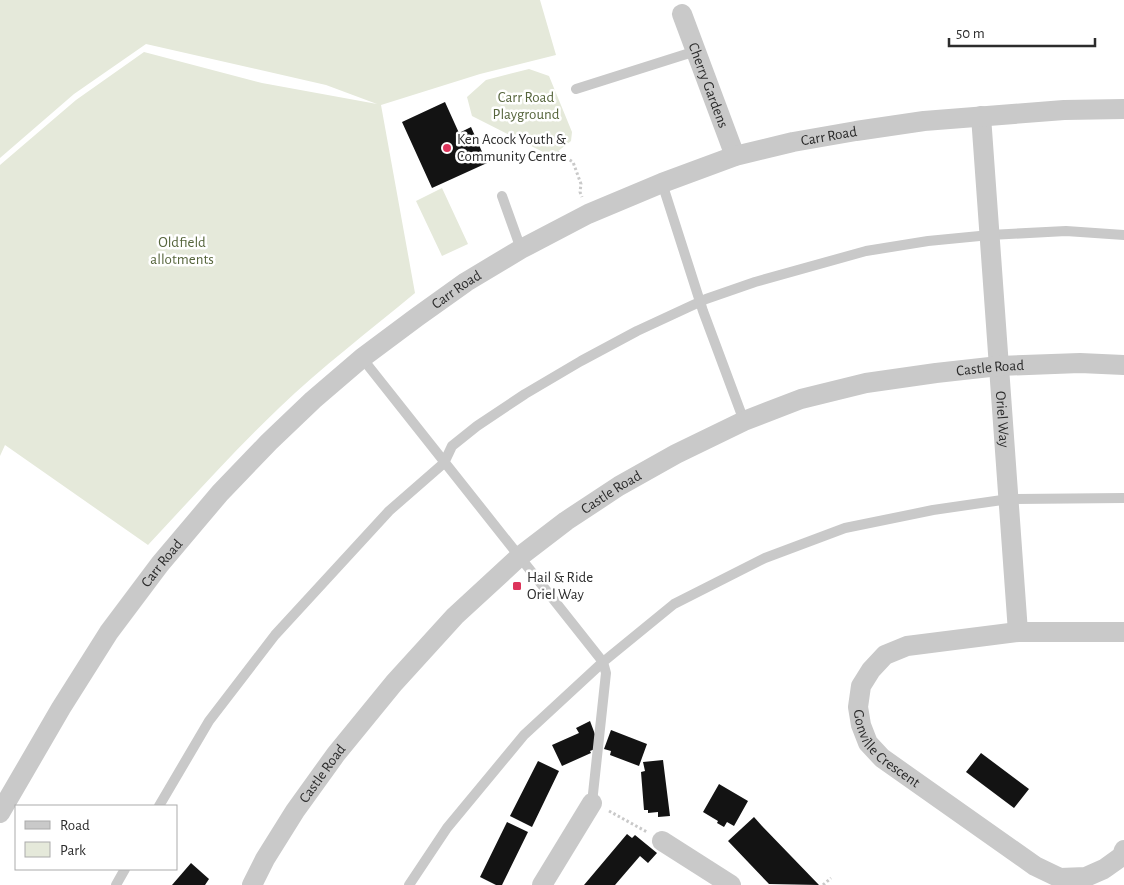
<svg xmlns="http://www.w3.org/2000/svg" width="1124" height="885" font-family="'Alegreya Sans',sans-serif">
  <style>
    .green { fill: #e5e9da }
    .building { fill: #131313 }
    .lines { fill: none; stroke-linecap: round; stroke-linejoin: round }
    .path { stroke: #c9c9c9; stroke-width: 3; stroke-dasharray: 2.5 2.5; stroke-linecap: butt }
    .service { stroke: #c9c9c9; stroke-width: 10 }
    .minor { stroke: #c9c9c9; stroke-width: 20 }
    .poi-dot { fill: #dd345b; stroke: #fff; stroke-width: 2 }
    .labels { text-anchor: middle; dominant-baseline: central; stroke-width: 5; stroke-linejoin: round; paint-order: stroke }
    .street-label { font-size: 15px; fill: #2c2c2c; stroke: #fff }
    .park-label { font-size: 15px; fill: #56653c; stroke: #fff }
    .poi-label { font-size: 15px; fill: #2c2c2c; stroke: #fff; text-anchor: start }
  </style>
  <rect width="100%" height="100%" fill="#fff"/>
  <path class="green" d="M0,0H540L556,55L480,74L381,105L415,293C369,331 322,367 279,408C233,452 191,499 148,545L5,445L0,456V165L76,100L144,52L262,83L377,104L326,85L146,44L74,94L0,158Z
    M529,69L549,76L572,132L571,141L557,152L547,154L472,116L467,97L486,80Z
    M442,188L468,244L442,256L416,201Z"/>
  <path class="building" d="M445,102L459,133L471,127L487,163L432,188L402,122Z
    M590,721L596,737L595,749L590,751L591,753L562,766L552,745L579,733L576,728Z
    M611,730L647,744L639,766L610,755L611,751L604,749Z
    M981,753L1029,789L1014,808L966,772Z
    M663,760L670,816L658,817V812L648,813V810H644L641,772L645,771L643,762Z
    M538,761L559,771L532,827L510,816Z
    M719,784L748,801L734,826L727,822L724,827L717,823L718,821L703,812Z
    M754,817L762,826L819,885L769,884L728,841Z
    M507,822L528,832L502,885H496L480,877Z
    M627,834L632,838L635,835L657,853L648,863L640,856L615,885H584Z
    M191,863L209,879L205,885H172Z"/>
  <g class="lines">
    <path class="path" d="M557,152L573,162L581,184L580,192L582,197
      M609,811L647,832
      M823,885L831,878"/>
    <path class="service" d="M576,89L696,51
      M662,183L703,311L744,421
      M502,196L521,249
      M362,358L603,662L606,673L592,803
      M159,806L209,721L275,635L389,511L444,463L452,446L477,426L525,394L581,361L637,331L706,299L755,282L866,251L928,241L990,235L1066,231L1124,235
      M116,885L125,869
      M409,885L447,828L524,735L603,662L674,604L765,558L845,528L933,510L1009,499L1124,498"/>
    <g class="minor">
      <path id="s1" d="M682,14L735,156"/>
      <path id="s2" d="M981,116L1018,632"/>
      <path id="s3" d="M1124,632H1018L907,646L885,655L871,670L861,686L858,707L861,725L868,743L882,758L1035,866L1060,878L1086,877L1104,869L1122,856L1124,850"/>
      <path id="s4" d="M0,813L61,708L109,632L160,564L220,493L269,442L313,400L362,358L417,317L466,282L521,249L588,214L662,183L735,156L793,142L856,131L924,121L1064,110L1124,109"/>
      <path d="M662,841L731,885"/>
      <path id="s5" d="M252,885L265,859L295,811L336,754L394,683L455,616L519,557L566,521L619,486L676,454L744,421L801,399L866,383L936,373L999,366L1080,363L1124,365"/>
      <path d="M542,885L592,803"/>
    </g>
  </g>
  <g class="poi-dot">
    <circle cx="447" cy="148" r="5"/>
    <rect x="512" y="581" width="10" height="10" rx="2.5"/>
  </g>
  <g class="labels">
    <g class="street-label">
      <text stroke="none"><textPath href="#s1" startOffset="76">Cherry Gardens</textPath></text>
      <text stroke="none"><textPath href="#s4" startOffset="1108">Carr Road</textPath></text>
      <text stroke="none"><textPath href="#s4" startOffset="702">Carr Road</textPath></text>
      <text stroke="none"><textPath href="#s5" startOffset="942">Castle Road</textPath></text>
      <text stroke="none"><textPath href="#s2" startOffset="304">Oriel Way</textPath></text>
      <text stroke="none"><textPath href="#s5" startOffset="538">Castle Road</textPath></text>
      <text stroke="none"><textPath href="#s4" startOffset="298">Carr Road</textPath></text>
      <text stroke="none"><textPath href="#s3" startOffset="355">Gonville Crescent</textPath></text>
      <text stroke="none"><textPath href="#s5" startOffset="132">Castle Road</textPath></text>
    </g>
    <g class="park-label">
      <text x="526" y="97">Carr Road<tspan x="526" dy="17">Playground</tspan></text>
      <text x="182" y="242">Oldfield<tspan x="182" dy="17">allotments</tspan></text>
    </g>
    <g class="poi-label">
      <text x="457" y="139">Ken Acock Youth &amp;<tspan x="457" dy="17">Community Centre</tspan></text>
      <text x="527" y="577">Hail &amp; Ride<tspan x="527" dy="17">Oriel Way</tspan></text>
    </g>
  </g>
  <rect x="15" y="805" width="162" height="65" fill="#ffffff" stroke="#ababab"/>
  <rect x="25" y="821" width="25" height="8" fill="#c9c9c9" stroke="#ababab"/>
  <text x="60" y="830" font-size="15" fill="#2c2c2c">Road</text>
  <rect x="25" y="842" width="25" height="15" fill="#e5e9da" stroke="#ababab"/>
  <text x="60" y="855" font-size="15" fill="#2c2c2c">Park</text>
  <path d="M949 38v8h146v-8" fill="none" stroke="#2c2c2c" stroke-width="2.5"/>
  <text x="956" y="38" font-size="15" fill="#2c2c2c" stroke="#ffffff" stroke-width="4" paint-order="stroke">50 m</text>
</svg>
